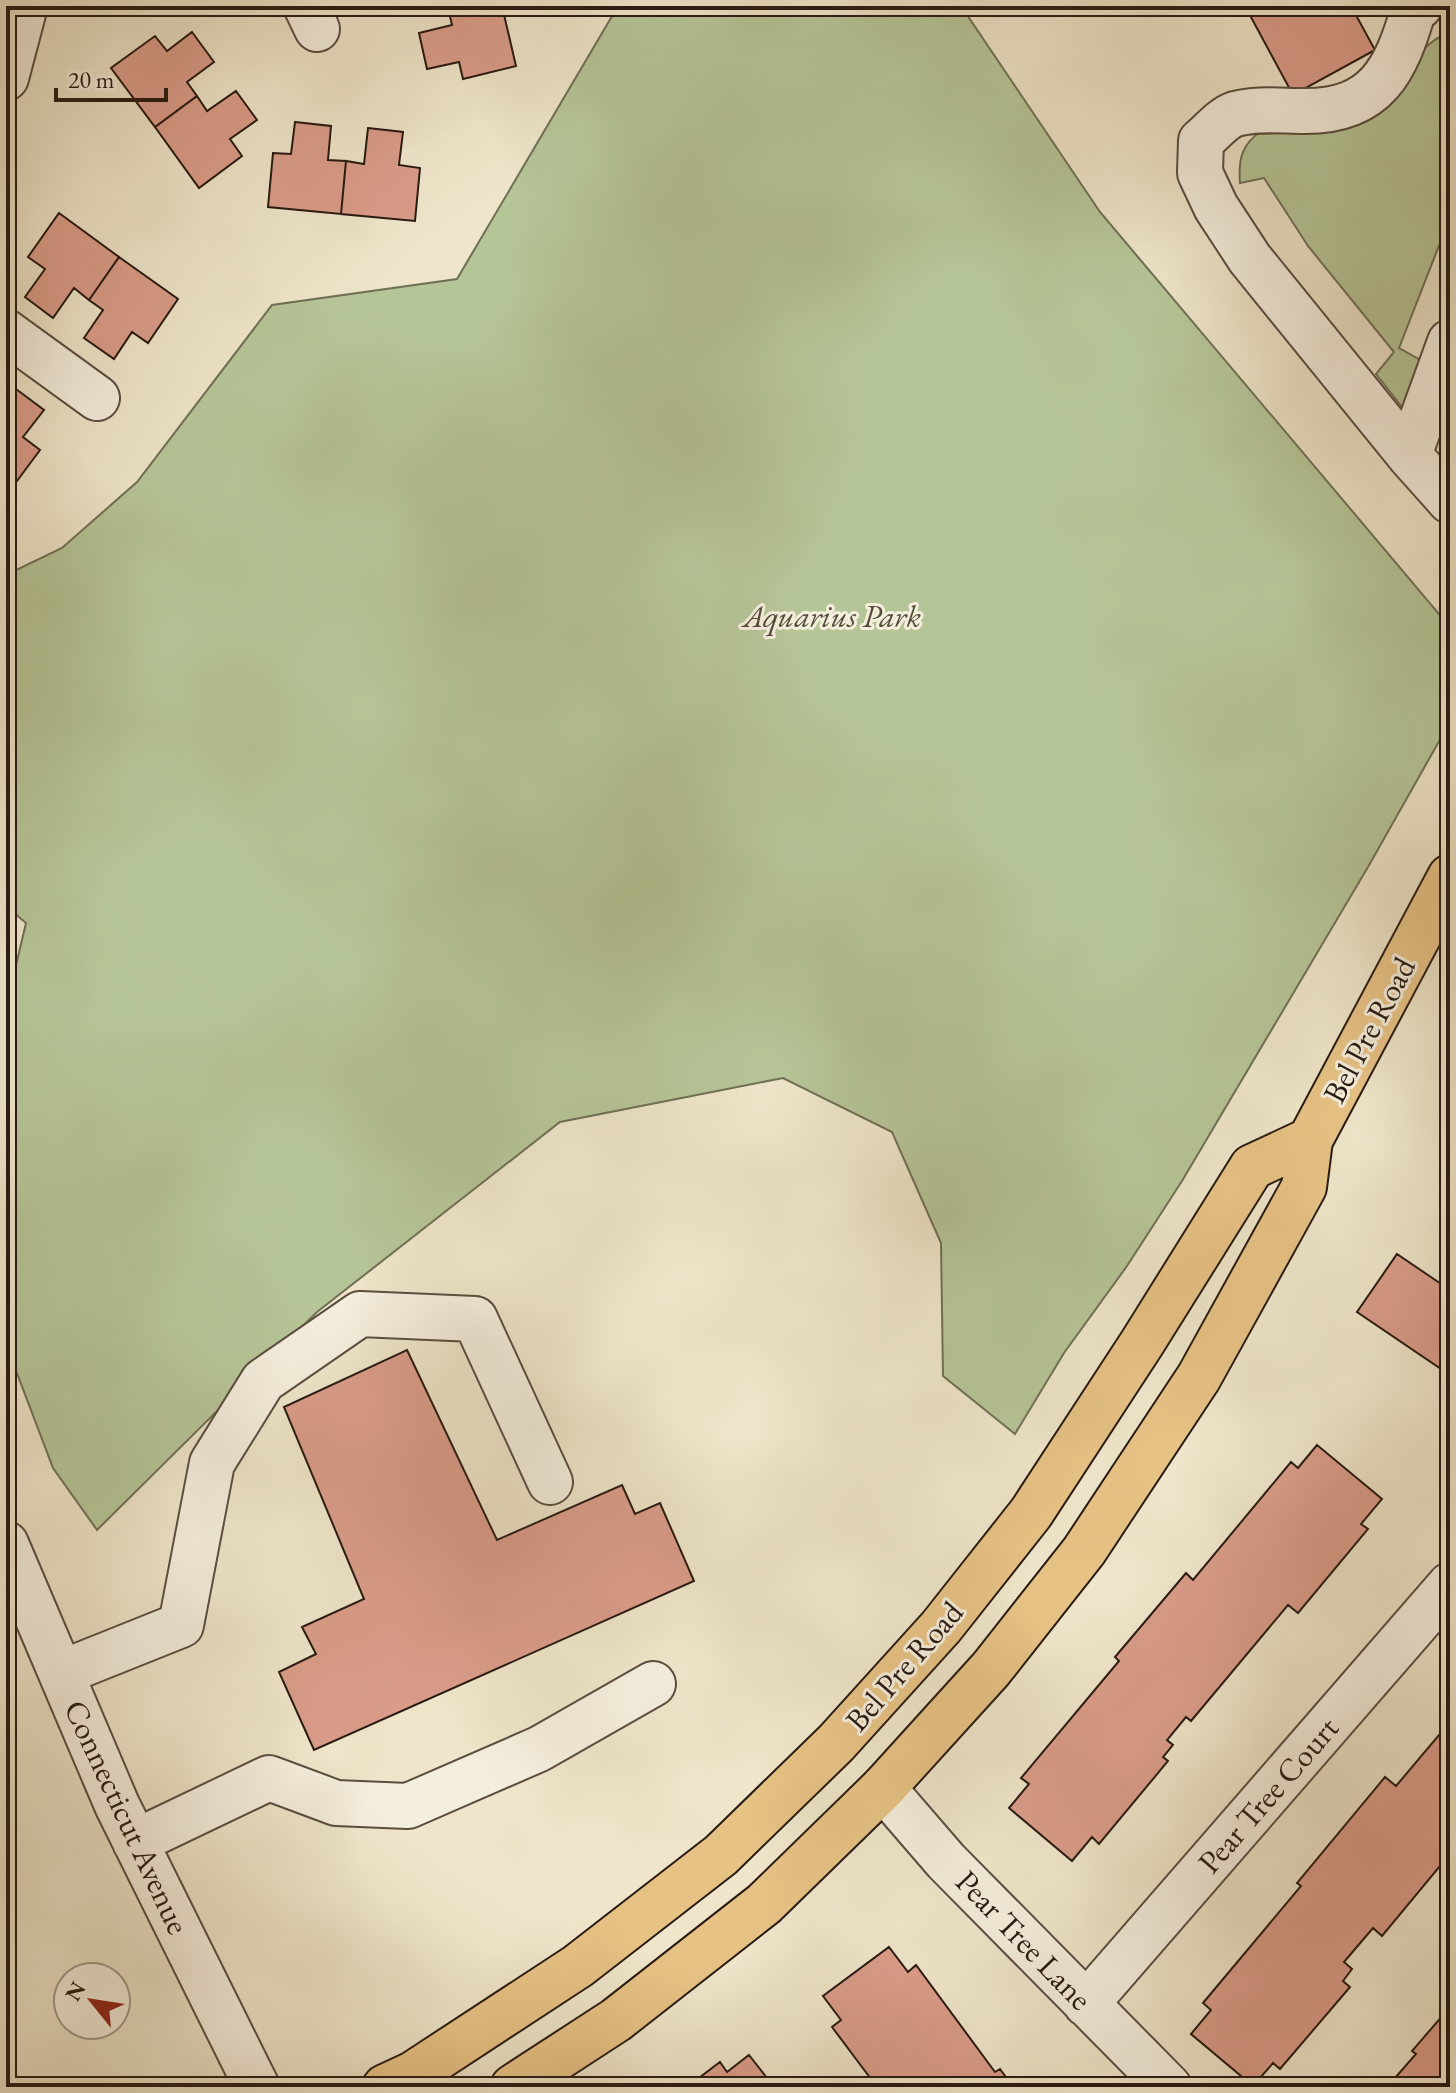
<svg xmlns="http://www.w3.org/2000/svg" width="1456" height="2093" font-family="'EB Garamond',serif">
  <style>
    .green { fill: #b6c598; stroke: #6f7055; stroke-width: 2 }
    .building { fill: #da9c89; stroke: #281a12; stroke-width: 2 }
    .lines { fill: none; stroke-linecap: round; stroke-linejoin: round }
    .minor-casing { stroke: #5a4d40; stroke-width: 48 }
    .major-casing { stroke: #281a12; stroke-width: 48 }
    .minor { stroke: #f4eedd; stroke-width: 44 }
    .major { stroke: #e7c285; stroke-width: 44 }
    .labels { text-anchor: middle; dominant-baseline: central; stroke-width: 6; stroke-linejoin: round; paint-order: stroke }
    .park-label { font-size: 32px; font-style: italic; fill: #534d3a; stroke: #f4eedd }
    .street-label { font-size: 32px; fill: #281a12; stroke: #f4eedd }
  </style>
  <rect width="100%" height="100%" fill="#eee5ca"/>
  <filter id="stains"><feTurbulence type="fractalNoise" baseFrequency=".0025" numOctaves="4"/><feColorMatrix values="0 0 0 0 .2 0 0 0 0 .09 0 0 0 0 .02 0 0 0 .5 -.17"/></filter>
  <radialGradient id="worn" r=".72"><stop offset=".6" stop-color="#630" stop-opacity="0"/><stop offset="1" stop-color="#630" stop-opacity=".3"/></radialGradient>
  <path class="green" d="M618,6H961L1100,212L1450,627V722L1368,867L1182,1181L1127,1266L1064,1353L1015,1434L943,1376L941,1243L892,1132L783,1078L560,1122L317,1312L97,1530L53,1468L18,1376L6,1351V1007L26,923L6,906V575L62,548L137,482L272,305L457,279Z
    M1450,33V208L1440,243L1399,348L1424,362L1409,399L1402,407L1376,374L1394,352L1308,246L1264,178L1240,183C1238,159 1242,143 1263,130L1409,67C1421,52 1431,38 1450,33Z"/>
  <path class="building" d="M103,6H157V12Z
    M456,6H502L516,66L463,79L459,62L427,69L419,33L452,25L448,8Z
    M1245,6H1351L1375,50L1293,95Z
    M192,32L214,62L187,82L197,96L155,127L111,68L155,36L167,51Z
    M236,91L257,120L230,139L242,156L199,188L155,127L197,96L207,111Z
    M295,122L331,126L328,160L346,161L341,214L268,207L273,153L291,154Z
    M368,128L403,132L399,165L420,168L415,221L341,214L346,161L364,164Z
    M59,213L119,257L89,300L74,288L53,318L25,297L45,269L28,257Z
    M119,257L178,299L148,343L132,332L114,359L84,338L103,310L89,300Z
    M16,389L44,410L23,437L40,450L8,493L6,403Z
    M1397,1254L1450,1290V1375L1357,1312Z
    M407,1350L497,1540L622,1485L635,1514L660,1503L694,1581L314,1750L279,1672L316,1654L302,1627L364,1599L284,1407Z
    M1317,1445L1382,1499L1361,1524L1368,1529L1298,1613L1288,1605L1191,1721L1186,1717L1167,1740L1173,1745L1163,1757L1168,1761L1099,1844L1092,1837L1072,1861L1009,1808L1029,1784L1021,1778L1119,1661L1115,1657L1186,1573L1193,1580L1291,1462L1298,1468Z
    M1450,1722V1854L1382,1936L1373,1928L1344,1962L1352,1969L1343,1981L1350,1987L1280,2069L1273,2063L1253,2086L1191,2034L1211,2010L1203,2003L1301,1886L1297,1883L1385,1777L1396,1786Z
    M889,1947L908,1972L916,1965L995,2072L1000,2069L1013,2087H877L832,2027L841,2020L823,1996Z
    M1450,2007V2087H1406L1395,2078L1416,2054L1412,2051Z
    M749,2055L774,2087H687L720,2062L727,2072Z"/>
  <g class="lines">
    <g class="minor-casing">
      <path id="minor" d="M306,6L317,29
        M6,78L25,6
        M6,332L97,398
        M1450,342L1409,455L1450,501
        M1409,455L1250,259L1216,207L1200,173L1201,141C1211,133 1223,118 1235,114C1257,108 1281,111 1303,111C1377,112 1396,70 1414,8L1420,6
        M6,1544L117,1805L257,2087
        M61,1673L181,1625L212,1463L263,1381L360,1314L475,1319L550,1482
        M883,1788L946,1861L1169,2087
        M135,1842L269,1778L336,1803L408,1806L539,1749L653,1684
        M1086,2004L1450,1585"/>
    </g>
    <g class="major-casing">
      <path id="major" d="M385,2087L413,2074L578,1966L721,1855L836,1743L941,1627L1031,1513L1142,1343L1252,1167L1310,1140
        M513,2087L616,2020L764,1904L883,1788L991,1669L1084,1551L1199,1377L1304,1187L1310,1140L1450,877"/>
    </g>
    <use href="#minor" class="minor"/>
    <use href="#major" class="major"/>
  </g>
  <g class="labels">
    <g class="park-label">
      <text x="832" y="616">Aquarius Park</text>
    </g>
    <g class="street-label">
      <text transform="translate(1369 1030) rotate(-62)">Bel Pre Road</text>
      <text transform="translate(904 1666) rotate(-49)">Bel Pre Road</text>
      <text transform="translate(1268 1795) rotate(-49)">Pear Tree Court</text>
      <text transform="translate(127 1817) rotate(65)">Connecticut Avenue</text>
      <text transform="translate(1024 1940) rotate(46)">Pear Tree Lane</text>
    </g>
  </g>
  <rect width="1456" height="2093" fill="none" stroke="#eee5ca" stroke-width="32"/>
  <rect x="8" y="8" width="1440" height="2077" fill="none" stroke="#281a12" stroke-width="4"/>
  <rect x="16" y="16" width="1424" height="2061" fill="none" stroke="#281a12" stroke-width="2"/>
  <g transform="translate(92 2001) rotate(300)"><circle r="38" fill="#f4eedd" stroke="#a2998c" stroke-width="2"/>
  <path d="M0-6L14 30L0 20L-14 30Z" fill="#8f2418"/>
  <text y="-12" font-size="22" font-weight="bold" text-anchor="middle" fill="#281a12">N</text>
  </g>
  <path d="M56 88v12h110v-12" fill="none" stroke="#281a12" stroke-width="4"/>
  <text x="68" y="88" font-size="24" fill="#281a12" stroke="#f4eedd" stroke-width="6" paint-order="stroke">20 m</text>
  <rect width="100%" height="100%" filter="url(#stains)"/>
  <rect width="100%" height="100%" fill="url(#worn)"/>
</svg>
